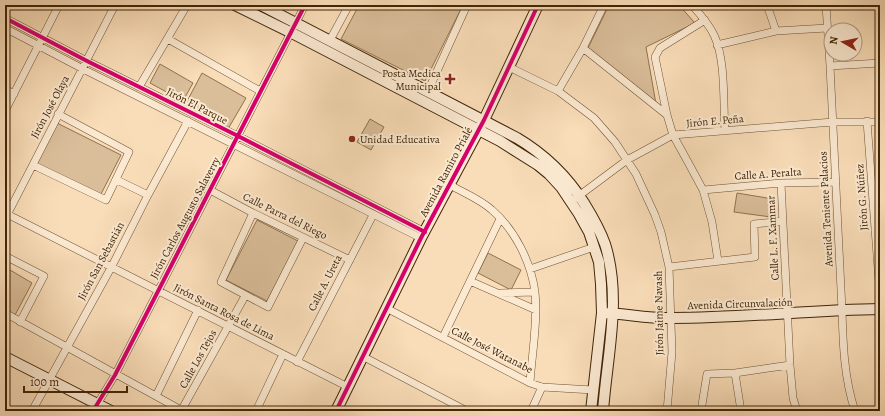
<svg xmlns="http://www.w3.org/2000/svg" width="885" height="416" font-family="Alegreya,serif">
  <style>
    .green { fill: #dabe9a; stroke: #8e7250 }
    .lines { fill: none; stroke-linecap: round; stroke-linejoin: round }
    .street-casing { stroke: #6f5333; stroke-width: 8 }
    .secondary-casing { stroke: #412507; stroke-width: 12 }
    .street { stroke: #fbe9d1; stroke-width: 7 }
    .secondary { stroke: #fbe9d1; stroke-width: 10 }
    .cycleway-casing { stroke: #fbe9d1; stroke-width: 6 }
    .cycleway { stroke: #d6006c; stroke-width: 4 }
    .poi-dot { fill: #8f2418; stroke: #fbe9d1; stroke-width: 1.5 }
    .labels { text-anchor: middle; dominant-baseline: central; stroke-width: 4; stroke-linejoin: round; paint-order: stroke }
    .poi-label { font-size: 11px; fill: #412507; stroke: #fbe9d1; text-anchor: end }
    .street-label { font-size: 11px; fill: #412507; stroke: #fbe9d1 }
  </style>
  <rect width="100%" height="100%" fill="#f9ddb8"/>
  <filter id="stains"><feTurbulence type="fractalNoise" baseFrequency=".005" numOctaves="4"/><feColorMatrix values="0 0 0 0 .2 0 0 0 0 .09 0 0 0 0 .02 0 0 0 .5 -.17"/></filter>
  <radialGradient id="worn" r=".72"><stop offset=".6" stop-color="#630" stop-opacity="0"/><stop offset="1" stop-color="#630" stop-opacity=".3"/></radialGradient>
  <path class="green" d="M359,5H463L425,81L341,39Z
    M609,5H679L694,22L693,24L646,47L656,104L587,50Z
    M160,64L193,83L183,101L150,83Z
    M202,73L246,98L228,129L185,105Z
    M370,119L384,127L371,150L357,142Z
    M55,122L121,155L101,194L35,163Z
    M737,193L773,199L771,217L734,212Z
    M257,220L298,241L267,301L226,280Z
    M488,253L521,270L511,290L478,273Z
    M5,267L32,283L14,317L5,312Z"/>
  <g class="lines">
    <g class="street-casing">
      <path id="street" d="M692,5C700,14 709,24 714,35C726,60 723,103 725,131
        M767,5L776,31
        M826,5L830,66L842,310C843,344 844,378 855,411
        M5,18L87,61L238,136L425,232
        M705,20L660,48L655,57L667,115L673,135L689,164L703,190L712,222L718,261
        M5,28L83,69L421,238
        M168,39L260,91
        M330,40L349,5
        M717,45L776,31L827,28
        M583,48L667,115
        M830,66L880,63
        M509,67L558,91L594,118L615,142L636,174L655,215L661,232L669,267L672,352L667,411
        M139,87L187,5
        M5,89L14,94
        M428,91L467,5
        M558,91L583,48L604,5
        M5,111L59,5
        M867,121L880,295
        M33,165L106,200L129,152L58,114
        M117,180L148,195
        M781,183L790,365L793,398L797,411
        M450,185C464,193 480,199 492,210C515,230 531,262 535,292C538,320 532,354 530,383
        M210,190L253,213L350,260
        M703,190L781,183L836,182
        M576,198L627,160L673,135L833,122H880
        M5,213L348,387
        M253,213L221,282L268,307L303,238
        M5,219L115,5
        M5,256L44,276L20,322
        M669,267L755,257L754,224L783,221
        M530,269L594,247
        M470,281L536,310
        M501,293L535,292
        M388,309L530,383L542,387L593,390
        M5,313L183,411
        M443,337L500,219
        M364,357L467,411
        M297,362L373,215
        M735,373L741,411
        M156,396L198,310
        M32,411L112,266L148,195L188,121
        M93,411L115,375L305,5
        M181,411L245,296
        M256,411L283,354
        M531,411L542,387
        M701,411L707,374L735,373L790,365"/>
    </g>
    <g class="secondary-casing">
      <path id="secondary" d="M235,5L292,33L500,141L538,165L549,174L561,187L579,214L589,232L599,262L601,284L602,313L591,411
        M261,5L517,138C544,154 567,176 584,203C592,216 600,230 605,244C622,298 607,356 603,411
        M606,313C628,314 651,319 673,318C742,318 811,310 880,309
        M5,357L111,411
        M336,411L421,238L484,120L538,5"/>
    </g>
    <use href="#street" class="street"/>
    <use href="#secondary" class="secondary"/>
    <g class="cycleway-casing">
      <path id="cycleway" d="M5,18L87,61L238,136L425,232
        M93,411L115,375L305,5
        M336,411L421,238L484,120L538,5"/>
    </g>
    <use href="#cycleway" class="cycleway"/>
  </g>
  <g class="poi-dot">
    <path d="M448 73h4v4h4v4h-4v4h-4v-4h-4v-4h4z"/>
    <circle cx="352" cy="139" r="4"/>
  </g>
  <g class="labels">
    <g class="poi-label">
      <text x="441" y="73">Posta Medica<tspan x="441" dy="13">Municipal</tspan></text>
      <text x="360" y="139" text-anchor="start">Unidad Educativa</text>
    </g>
    <g class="street-label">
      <text transform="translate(197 106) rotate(27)">Jirón El Parque</text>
      <text transform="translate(50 107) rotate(-62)">Jirón José Olaya</text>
      <text transform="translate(715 121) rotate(-5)">Jirón E. Peña</text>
      <text transform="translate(446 172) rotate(-62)">Avenida Ramiro Prialé</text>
      <text transform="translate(768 174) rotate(-4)">Calle A. Peralta</text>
      <text transform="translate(862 197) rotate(-94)">Jirón G. Núñez</text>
      <text transform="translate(826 209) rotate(-93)">Avenida Teniente Palacios</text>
      <text transform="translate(285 216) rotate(26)">Calle Parra del Riego</text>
      <text transform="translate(185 218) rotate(-62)">Jirón Carlos Augusto Salaverry</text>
      <text transform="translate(773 238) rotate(-93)">Calle L. F. Xammar</text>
      <text transform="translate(101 261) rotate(-62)">Jirón San Sebastián</text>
      <text transform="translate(325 283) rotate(-63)">Calle A. Ureta</text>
      <text transform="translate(740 304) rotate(-2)">Avenida Circunvalación</text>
      <text transform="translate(224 312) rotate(27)">Jirón Santa Rosa de Lima</text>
      <text transform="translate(659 313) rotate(-91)">Jirón Jaime Navash</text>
      <text transform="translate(492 350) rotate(27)">Calle José Watanabe</text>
      <text transform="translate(198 359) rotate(-61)">Calle Los Tejos</text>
    </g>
  </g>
  <rect width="885" height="416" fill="none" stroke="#f9ddb8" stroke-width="20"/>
  <rect x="6" y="6" width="873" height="404" fill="none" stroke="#412507" stroke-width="2"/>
  <rect x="10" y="10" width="865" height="396" fill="none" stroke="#412507"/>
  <g transform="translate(843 42) rotate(279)"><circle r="19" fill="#fbe9d1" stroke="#b19b80"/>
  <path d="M0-3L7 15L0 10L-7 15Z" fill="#8f2418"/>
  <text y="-6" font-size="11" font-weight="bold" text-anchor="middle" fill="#412507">N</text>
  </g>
  <path d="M24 386v6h103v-6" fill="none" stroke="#412507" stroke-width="2"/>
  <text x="30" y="386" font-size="12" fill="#412507" stroke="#fbe9d1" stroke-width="3" paint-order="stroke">100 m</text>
  <rect width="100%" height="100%" filter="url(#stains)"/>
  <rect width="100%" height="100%" fill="url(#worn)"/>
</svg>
